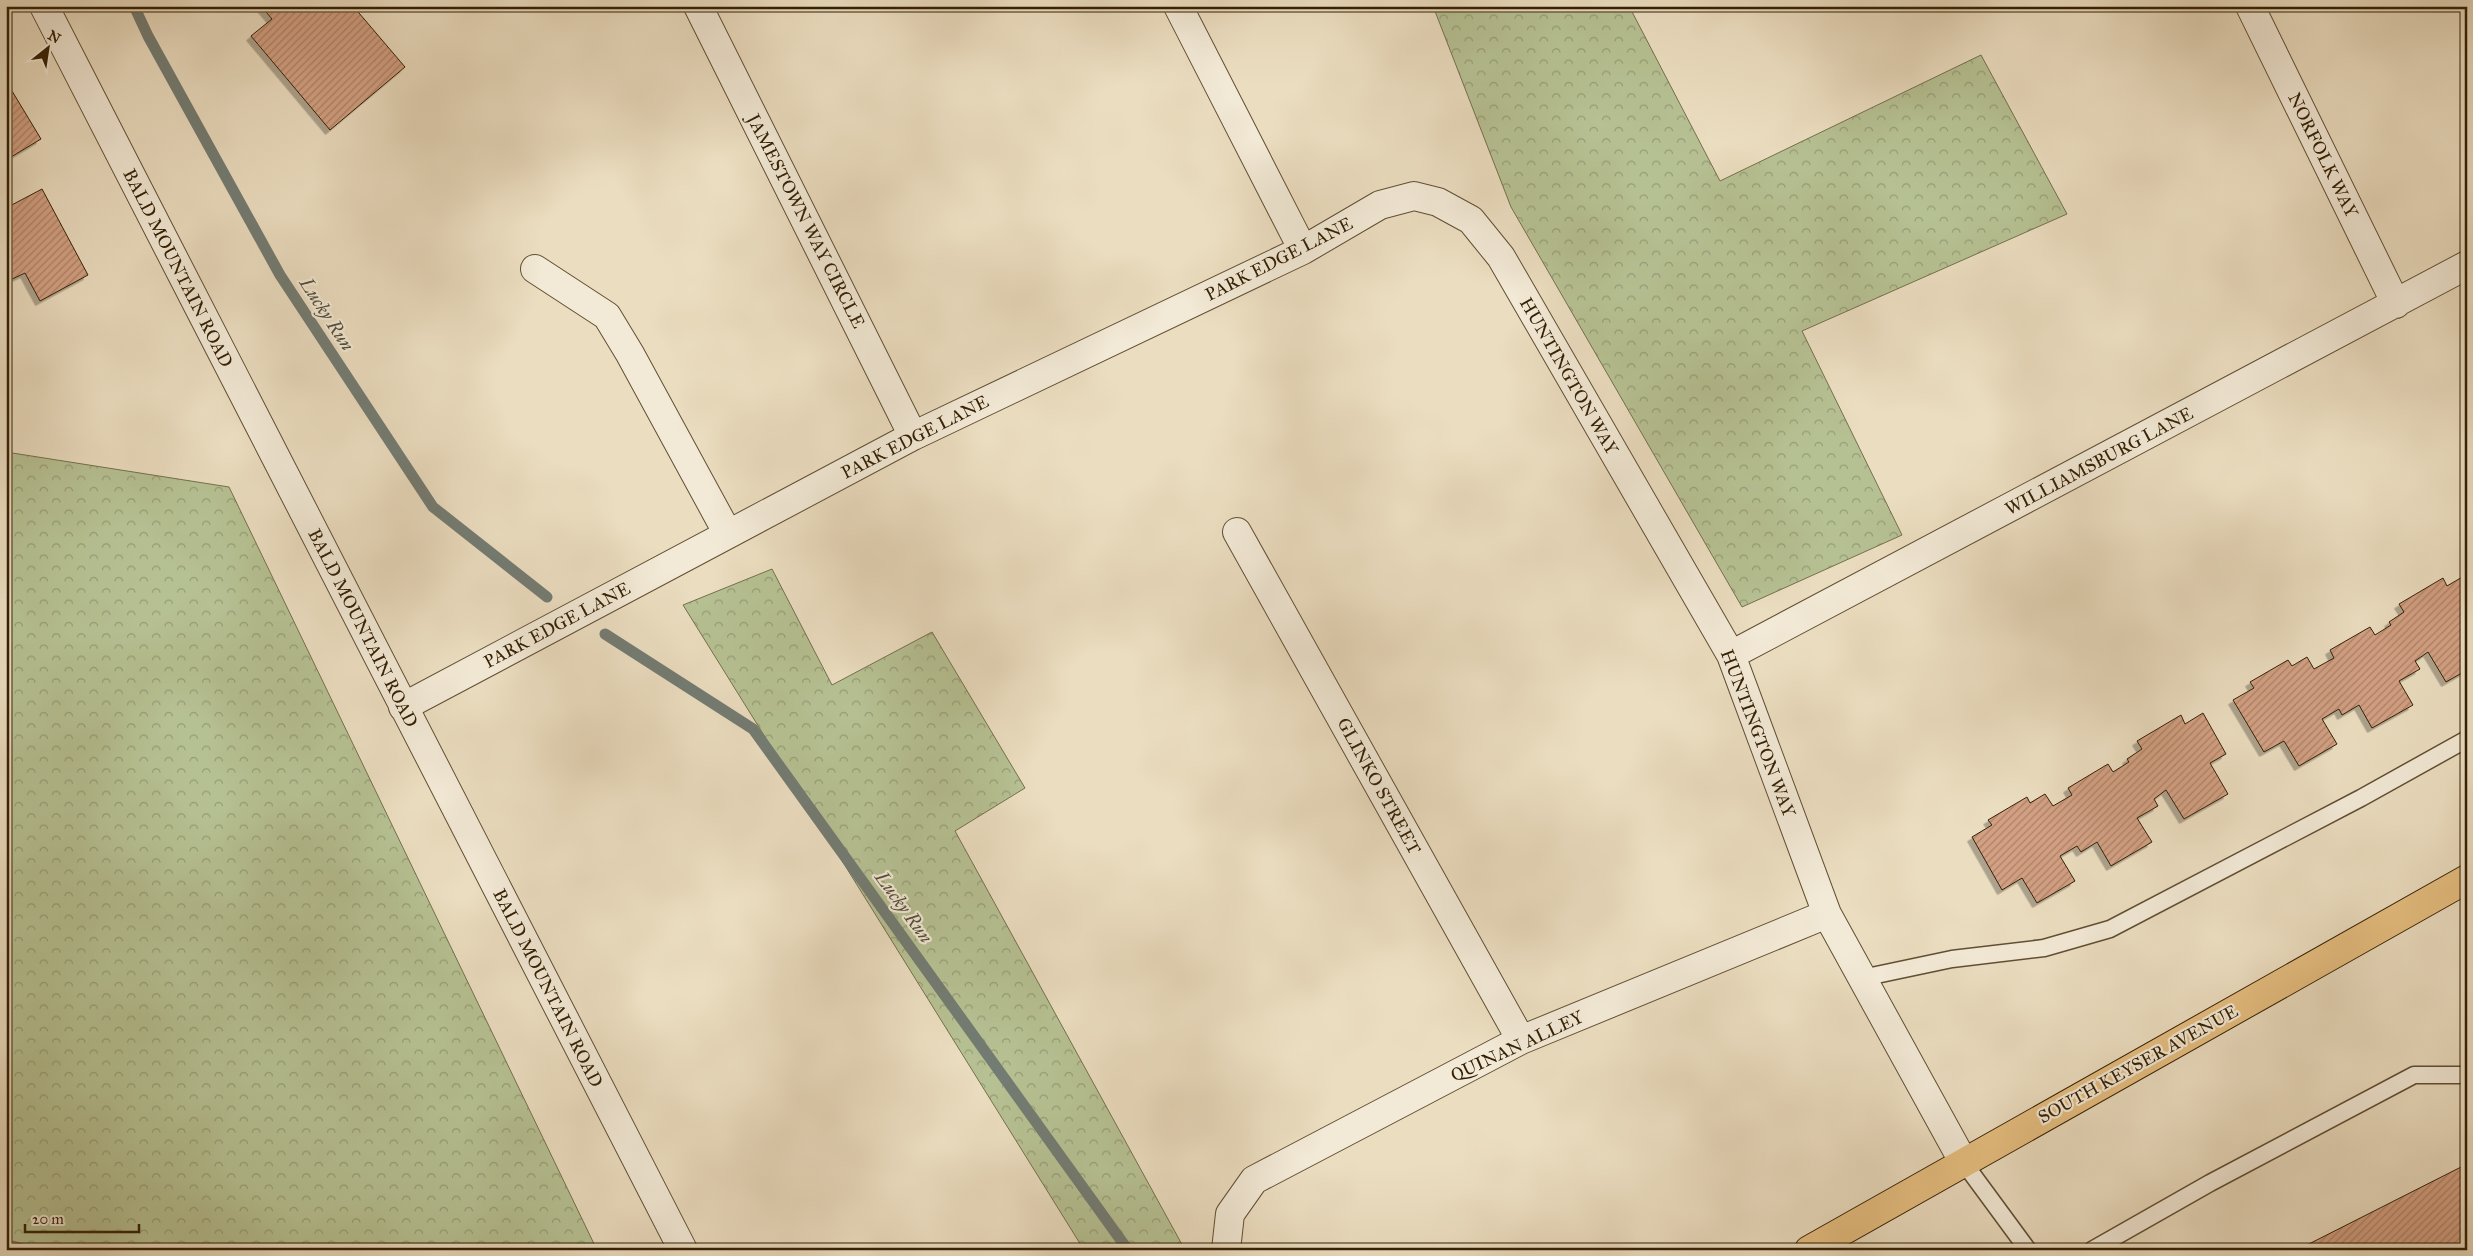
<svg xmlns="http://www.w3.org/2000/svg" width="2473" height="1256" font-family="'IM FELL Great Primer',serif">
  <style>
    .grass { fill: url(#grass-dots); stroke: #74704c }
    .forest { fill: url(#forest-crowns); stroke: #74704c }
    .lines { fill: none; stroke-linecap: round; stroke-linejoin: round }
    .stream { stroke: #737c73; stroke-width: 11 }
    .building { fill: url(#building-hatch); stroke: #332004; filter: url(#shadow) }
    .service-casing { stroke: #614f33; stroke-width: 19 }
    .minor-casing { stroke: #614f33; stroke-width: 30 }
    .tertiary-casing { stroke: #614f33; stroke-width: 30 }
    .primary-casing { stroke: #332004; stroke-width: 30 }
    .service { stroke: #f2e9d6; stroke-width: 16 }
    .minor { stroke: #f2e9d6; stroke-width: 28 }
    .tertiary { stroke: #f2e9d6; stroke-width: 28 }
    .primary { stroke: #e6be80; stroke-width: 28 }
    .labels { text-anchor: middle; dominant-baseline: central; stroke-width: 4.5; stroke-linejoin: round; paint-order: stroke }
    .street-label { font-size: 18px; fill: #332004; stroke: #f2e9d6 }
    .water-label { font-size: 19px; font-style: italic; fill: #534e3c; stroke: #f2e9d6 }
  </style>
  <defs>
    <pattern id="grass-dots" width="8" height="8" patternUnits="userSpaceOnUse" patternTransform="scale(1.25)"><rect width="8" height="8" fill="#b6c193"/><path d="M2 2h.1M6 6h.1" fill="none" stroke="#959c76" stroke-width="1.8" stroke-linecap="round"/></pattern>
    <pattern id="forest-crowns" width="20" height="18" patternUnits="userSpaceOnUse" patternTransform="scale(1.25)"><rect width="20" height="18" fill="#b6c193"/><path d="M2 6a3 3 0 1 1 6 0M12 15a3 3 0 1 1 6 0" fill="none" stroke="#959c76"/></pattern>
    <pattern id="building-hatch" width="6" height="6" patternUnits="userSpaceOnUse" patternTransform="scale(1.25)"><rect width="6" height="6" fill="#d3a083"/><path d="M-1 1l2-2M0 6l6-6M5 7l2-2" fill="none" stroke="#ac8269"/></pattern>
    <filter id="shadow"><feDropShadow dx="-4.5" dy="4.5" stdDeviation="0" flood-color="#0004"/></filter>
  </defs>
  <rect width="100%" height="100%" fill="#ebddc0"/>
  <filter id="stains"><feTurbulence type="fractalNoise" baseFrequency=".004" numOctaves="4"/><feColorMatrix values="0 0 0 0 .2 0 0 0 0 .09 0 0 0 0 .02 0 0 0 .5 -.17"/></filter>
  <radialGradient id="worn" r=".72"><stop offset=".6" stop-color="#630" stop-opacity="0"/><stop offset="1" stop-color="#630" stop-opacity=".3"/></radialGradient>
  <path class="grass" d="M6,1239L43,1250H6Z"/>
  <path class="forest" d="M1433,6H1629L1720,181L1981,55L2067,214L1802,331L1902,535L1742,607L1511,207Z
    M6,452L229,487L597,1250H43L6,1239Z
    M772,569L832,685L932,632L1025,788L955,831L1185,1250H1084L683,605Z"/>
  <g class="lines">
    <path class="stream" d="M134,6L148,36L280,275L433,507L547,597
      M605,634L753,729L1128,1250"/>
  </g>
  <path class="building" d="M261,6H353L405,67L330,130L251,36L272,19Z
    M9,86L41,139L6,160V87Z
    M42,189L88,275L40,301L25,273L6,282V208Z
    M2464,576L2467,580V670L2446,682L2428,652L2415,661L2420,669L2399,681L2413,705L2372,728L2359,705L2342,715L2339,709L2322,719L2337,744L2299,766L2284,741L2264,752L2233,700L2254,688L2250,682L2288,660L2292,666L2307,657L2314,669L2334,658L2330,650L2370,627L2375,635L2391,625L2389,622L2404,612L2399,604L2443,578L2447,586Z
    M2203,713L2226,754L2210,763L2228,794L2184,819L2166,790L2154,799L2158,806L2137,818L2152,842L2111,866L2097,842L2081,852L2077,846L2060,856L2075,881L2037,903L2022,878L2002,890L1972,837L1992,825L1988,820L2027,797L2030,803L2045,794L2053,806L2072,795L2068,788L2108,764L2113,772L2129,762L2127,759L2142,749L2137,741L2181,715L2185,724Z
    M2467,1164V1250H2297Z"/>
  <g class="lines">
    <g class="service-casing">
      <path id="service" d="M1862,978L1952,959L2044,948L2110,929L2361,798L2467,739
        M1964,1163L2028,1250
        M2092,1250L2210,1183L2414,1075H2467"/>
    </g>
    <g class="minor-casing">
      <path id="minor" d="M698,6L913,436
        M1178,6L1303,250
        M2250,6L2396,304
        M535,269L607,316L630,354L728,534
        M1237,532L1521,1040
        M1731,655L2467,265
        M403,707L913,436L1303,250L1380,205L1414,196L1438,202L1471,220L1501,257L1731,655L1827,914L1964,1163
        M1226,1250L1230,1214L1254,1180L1521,1040L1827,914"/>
    </g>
    <g class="tertiary-casing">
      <path id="tertiary" d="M44,6L683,1250"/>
    </g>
    <g class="primary-casing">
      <path id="primary" d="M1809,1250L2467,879"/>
    </g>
    <use href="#service" class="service"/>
    <use href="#minor" class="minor"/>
    <use href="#tertiary" class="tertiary"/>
    <use href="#primary" class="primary"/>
  </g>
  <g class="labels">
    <g class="street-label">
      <text transform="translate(2323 155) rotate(64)">NORFOLK WAY</text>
      <text transform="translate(806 221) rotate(63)">JAMESTOWN WAY CIRCLE</text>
      <text transform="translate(1279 259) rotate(-27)">PARK EDGE LANE</text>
      <text transform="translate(178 268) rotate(63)">BALD MOUNTAIN ROAD</text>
      <text transform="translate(1569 376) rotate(60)">HUNTINGTON WAY</text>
      <text transform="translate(915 437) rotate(-27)">PARK EDGE LANE</text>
      <text transform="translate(2099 461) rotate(-28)">WILLIAMSBURG LANE</text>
      <text transform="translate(557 625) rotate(-28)">PARK EDGE LANE</text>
      <text transform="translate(363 628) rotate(63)">BALD MOUNTAIN ROAD</text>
      <text transform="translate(1758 733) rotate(69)">HUNTINGTON WAY</text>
      <text transform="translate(1379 786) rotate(61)">GLINKO STREET</text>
      <text transform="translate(548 988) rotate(63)">BALD MOUNTAIN ROAD</text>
      <text transform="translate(1517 1046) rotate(-25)">QUINAN ALLEY</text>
      <text transform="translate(2138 1064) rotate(-29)">SOUTH KEYSER AVENUE</text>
    </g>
    <g class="water-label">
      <text transform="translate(327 314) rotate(57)">Lucky Run</text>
      <text transform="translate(904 907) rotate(54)">Lucky Run</text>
    </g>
  </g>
  <rect width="2473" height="1256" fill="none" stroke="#ebddc0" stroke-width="25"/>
  <rect x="8" y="8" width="2458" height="1241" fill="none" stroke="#332004" stroke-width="2.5"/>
  <rect x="12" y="12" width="2448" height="1231" fill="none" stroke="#332004"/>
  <g transform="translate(48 48) rotate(30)" stroke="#f2e9d6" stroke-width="4" paint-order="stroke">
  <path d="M0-4L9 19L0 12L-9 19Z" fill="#332004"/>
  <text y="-8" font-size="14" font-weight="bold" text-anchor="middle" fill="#332004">N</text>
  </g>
  <path d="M25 1224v8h114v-8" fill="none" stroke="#332004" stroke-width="2.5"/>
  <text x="32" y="1224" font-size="15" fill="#332004" stroke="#f2e9d6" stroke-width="4" paint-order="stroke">20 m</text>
  <rect width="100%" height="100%" filter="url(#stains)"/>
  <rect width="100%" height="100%" fill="url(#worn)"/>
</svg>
